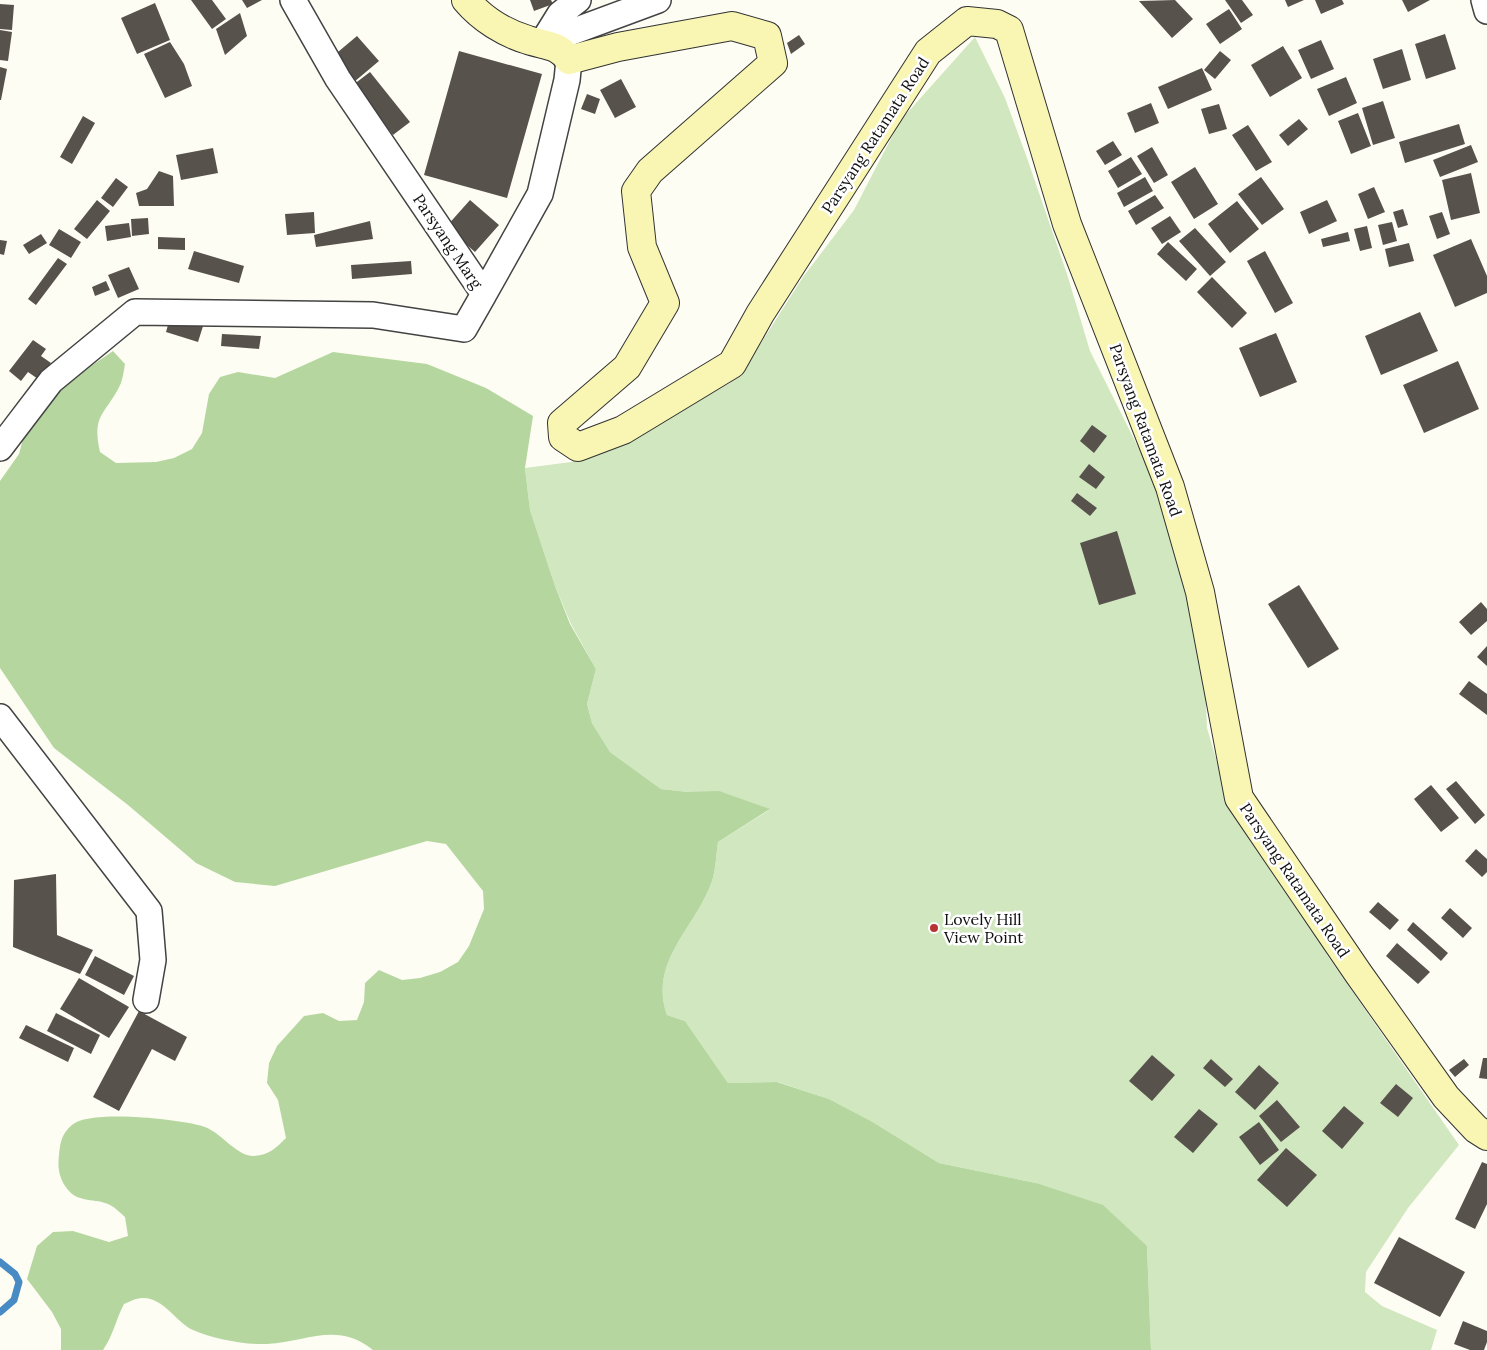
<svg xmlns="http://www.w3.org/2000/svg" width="1487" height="1350" font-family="Lora,serif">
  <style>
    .green { fill: #d1e7bf }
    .forest { fill: #b5d79f }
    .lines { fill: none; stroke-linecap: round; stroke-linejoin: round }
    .stream { stroke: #488bc4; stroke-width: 7 }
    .building { fill: #58524d }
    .street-casing { stroke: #434343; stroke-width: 28 }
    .secondary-casing { stroke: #323232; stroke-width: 30 }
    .street { stroke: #fff; stroke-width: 25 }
    .secondary { stroke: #f9f6b4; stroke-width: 28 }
    .poi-dot { fill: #b73231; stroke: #fff; stroke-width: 2 }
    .labels { text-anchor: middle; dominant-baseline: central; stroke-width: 5; stroke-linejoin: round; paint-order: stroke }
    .street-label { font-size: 16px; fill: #101010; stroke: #fff }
    .poi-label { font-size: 16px; fill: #101010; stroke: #fff; text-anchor: start }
  </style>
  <rect width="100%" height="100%" fill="#fefdf4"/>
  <path class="green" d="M975,37L1005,98L1027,158L1067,274L1090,351L1155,481L1204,661L1207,728L1229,803L1314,921L1327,955L1459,1145L1408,1208L1366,1272L1365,1292L1382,1306L1437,1330L1431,1350H1151L1147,1246L1036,1183L939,1163L871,1121L829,1099L778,1082L728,1083L685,1021L667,1015C648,961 696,928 712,881C716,869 716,855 718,842L769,810L688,792L661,789L610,752L592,723L587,704L596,669L571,624L555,586L530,510L525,468L571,462L625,445L690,405L730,383L761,343L803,277L854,210L900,121Z"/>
  <path class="forest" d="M113,351L125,364C124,370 123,377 121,383C107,414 91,413 100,452L116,463L156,462L174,458L192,449L202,433L209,394L220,377L238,372L275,378L333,352L427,364L486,388L533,416L525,468L530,510L555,586L570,624L596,669L587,704L592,723L610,752L661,789L688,792L719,791L770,809L718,842C716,855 716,869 712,881C696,928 648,961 667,1015L685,1021L728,1083L777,1082L829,1099L871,1121L939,1163L1036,1183L1103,1205L1147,1246L1151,1350H373C337,1321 307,1342 267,1344C246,1345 213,1339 193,1330C176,1322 163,1297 142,1298C136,1298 129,1302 124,1304C116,1319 113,1336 103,1350H61V1329L52,1312L27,1279L37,1246L53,1232L73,1231L109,1242L128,1236L125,1217C120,1213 116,1208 110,1205C100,1199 80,1202 71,1193C60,1182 57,1170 59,1155C60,1143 62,1133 72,1125C89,1109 179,1119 202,1126C221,1131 235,1156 254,1156C269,1155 276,1148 286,1138L278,1100L267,1083L269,1063L277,1046L304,1016L323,1013L339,1021L357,1020L364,1002L365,983L379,970L402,980L420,978L440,972L458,962L469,946L484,909L483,891L446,844L427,841L275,886L235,882L196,863L128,805L54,748L0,668V481L19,454L24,435L40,401Z"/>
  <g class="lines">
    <path class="stream" d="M0,1262L15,1274L19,1282L14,1300L0,1312"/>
  </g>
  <path class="building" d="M191,0H212L226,19L212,29Z
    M242,0H262L247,8Z
    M530,0H551L553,4L534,11Z
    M1175,0L1193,19L1172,38L1139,1Z
    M1225,0H1242L1253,15L1241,23Z
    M1285,0H1304L1288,7Z
    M1315,0H1342L1344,4L1321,14Z
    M1402,0H1430L1408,12Z
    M155,3L170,40L137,54L121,18Z
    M0,4L14,5L12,30L0,29Z
    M1229,9L1242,29L1220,44L1206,24Z
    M240,13L247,36L225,55L216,29Z
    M0,30L12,32L8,61L0,60Z
    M1445,34L1456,69L1426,79L1415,44Z
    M799,35L805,44L791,54L787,43Z
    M357,36L379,61L354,82L332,57Z
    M1321,40L1334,69L1311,79L1298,50Z
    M170,42L184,64L192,86L165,98L144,54Z
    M1283,46L1302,78L1270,97L1251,65Z
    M1402,49L1411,80L1383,89L1373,59Z
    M459,51L542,74L507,198L424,175Z
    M1220,51L1231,60L1215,79L1204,70Z
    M0,67L7,69L1,100H0Z
    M1202,68L1212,90L1168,109L1158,87Z
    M370,72L410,122L393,135L353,85Z
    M1346,77L1357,103L1329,116L1317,89Z
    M621,79L636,107L615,118L600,90Z
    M587,94L600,99L595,114L581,109Z
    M1383,101L1395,138L1373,145L1362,108Z
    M1151,103L1159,123L1135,133L1127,113Z
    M1219,104L1227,129L1209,134L1201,109Z
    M1358,113L1371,146L1351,154L1338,121Z
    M83,116L95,123L72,164L60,157Z
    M1299,119L1308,129L1288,146L1279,135Z
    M1459,124L1465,144L1405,163L1399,142Z
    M1248,125L1272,162L1256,171L1232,135Z
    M1113,141L1122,155L1105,165L1096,151Z
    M1471,145L1478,162L1440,177L1433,160Z
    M1152,147L1168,175L1154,183L1137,156Z
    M213,148L218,173L181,180L176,155Z
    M1131,157L1142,174L1118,188L1108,171Z
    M1195,167L1218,204L1194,219L1171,182Z
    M159,171L173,176L174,206H139L136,193L147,189Z
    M1471,173L1480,213L1451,220L1442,180Z
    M1145,177L1153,191L1124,207L1117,193Z
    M1261,177L1284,209L1262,225L1238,194Z
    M116,178L128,187L113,207L101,198Z
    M1374,187L1385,212L1368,219L1358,194Z
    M1155,195L1164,208L1136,225L1128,211Z
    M97,200L110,211L87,239L74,229Z
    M470,200L499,225L475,252L446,227Z
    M1327,200L1337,221L1309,234L1300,212Z
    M1237,201L1259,229L1230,253L1208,224Z
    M1403,209L1408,225L1398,228L1393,212Z
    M314,212L315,233L287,235L285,214Z
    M1442,212L1450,234L1437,239L1429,216Z
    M1170,216L1181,232L1162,244L1151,228Z
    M148,218L149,234L132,236L131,219Z
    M370,221L373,239L316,247L314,235Z
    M1392,222L1397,241L1383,245L1378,225Z
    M129,223L131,237L107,241L105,226Z
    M1367,226L1372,248L1360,251L1354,229Z
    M1195,228L1226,262L1210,276L1179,241Z
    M59,229L81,242L71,258L49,245Z
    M1348,232L1350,241L1323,247L1321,239Z
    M41,234L47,243L29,254L23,245Z
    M158,237L185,238V250L158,249Z
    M1471,239L1487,276V293L1455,307L1433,255Z
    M0,240L7,241L4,255L0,254Z
    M1168,242L1197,269L1186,281L1157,254Z
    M1409,243L1414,261L1389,267L1385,249Z
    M194,251L244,266L239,283L188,269Z
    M1265,251L1293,303L1275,313L1247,261Z
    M58,258L67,264L36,305L28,299Z
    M411,261L412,274L352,279L351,265Z
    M129,267L139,289L118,298L108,275Z
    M1212,277L1247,313L1232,328L1197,292Z
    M106,281L110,290L95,296L92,287Z
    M1420,312L1438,351L1381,375L1365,336Z
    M171,314L204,323L198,342L166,332Z
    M1276,333L1297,382L1260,397L1239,348Z
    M222,334L261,336L259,349L221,346Z
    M33,340L46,349L41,356L51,363L38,379L28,372L21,381L9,371Z
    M1458,361L1479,409L1424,433L1403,385Z
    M1092,425L1107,436L1094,453L1080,441Z
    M1089,464L1105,477L1096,489L1079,477Z
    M1077,493L1097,508L1090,516L1071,501Z
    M1117,531L1136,594L1099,605L1080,543Z
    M1299,585L1339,649L1308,668L1268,604Z
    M1481,602L1487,609V621L1471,635L1459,622Z
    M1487,646V666L1477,657Z
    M1469,681L1487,694V715L1459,694Z
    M1456,781L1485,815L1475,824L1446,789Z
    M1431,785L1459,818L1441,832L1414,799Z
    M1476,849L1487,859V872L1482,877L1465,861Z
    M56,874L57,935L93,950L80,974L13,947L14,880Z
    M1378,902L1399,920L1390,930L1369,912Z
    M1450,908L1472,928L1463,938L1441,918Z
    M1413,922L1448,953L1441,961L1407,930Z
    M1397,943L1430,972L1418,984L1386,956Z
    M95,956L134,976L124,995L85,975Z
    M79,978L129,1007L109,1038L60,1009Z
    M139,1011L187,1037L175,1061L152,1049L119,1111L93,1097Z
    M56,1013L100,1035L91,1054L47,1031Z
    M26,1025L74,1048L68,1062L19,1038Z
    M1152,1055L1175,1075L1152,1101L1129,1081Z
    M1483,1058H1487V1079L1479,1078Z
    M1211,1059L1233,1079L1225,1087L1203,1068Z
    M1464,1059L1469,1065L1455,1077L1449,1070Z
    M1259,1065L1279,1083L1255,1110L1235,1092Z
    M1396,1084L1413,1098L1398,1117L1380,1103Z
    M1277,1100L1300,1127L1281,1142L1259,1116Z
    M1344,1106L1364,1123L1342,1149L1322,1131Z
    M1199,1109L1218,1124L1193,1153L1174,1137Z
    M1259,1122L1279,1150L1260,1165L1239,1137Z
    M1286,1148L1317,1175L1287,1207L1257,1180Z
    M1482,1162L1487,1164V1204L1475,1229L1455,1219Z
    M1399,1237L1465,1272L1440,1317L1374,1283Z
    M1463,1321L1487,1331V1342L1484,1350H1470L1454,1344Z"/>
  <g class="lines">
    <g class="street-casing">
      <path id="street" d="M293,0L338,79L484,294L540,194L567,80L569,60
        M1484,0L1487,11
        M542,43L658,0
        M542,43L560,14L578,0
        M0,448L51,381L135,312L373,315L464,329L484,294
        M0,717L149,911L153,960L146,1000"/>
    </g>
    <g class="secondary-casing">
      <path id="secondary" d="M466,0C482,19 505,33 528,40C546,46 558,44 569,60L618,47L732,26L767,36L773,63L650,171L636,191L642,247L665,303L627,367L562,423L563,437L578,447L623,430L732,364L760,314L928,52L967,21L997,24L1009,30L1067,224L1170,487L1200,592L1239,798L1358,973L1446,1097L1476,1129L1487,1136"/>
    </g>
    <use href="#street" class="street"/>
    <use href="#secondary" class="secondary"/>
  </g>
  <circle class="poi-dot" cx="934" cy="928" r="5"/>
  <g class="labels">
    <g class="street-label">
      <text transform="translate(875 135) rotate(-57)">Parsyang Ratamata Road</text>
      <text transform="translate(448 241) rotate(56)">Parsyang Marg</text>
      <text transform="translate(1146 430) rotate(70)">Parsyang Ratamata Road</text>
      <text transform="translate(1295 880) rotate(56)">Parsyang Ratamata Road</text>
    </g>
    <g class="poi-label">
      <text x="944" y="919">Lovely Hill<tspan x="944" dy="18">View Point</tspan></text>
    </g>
  </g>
</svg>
